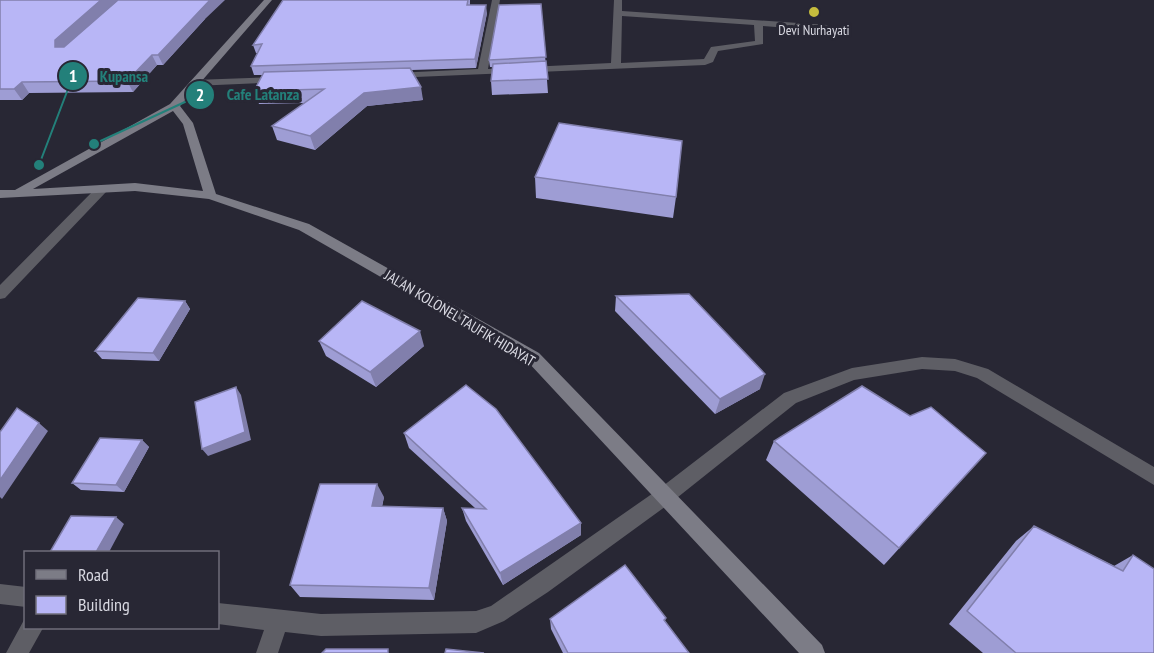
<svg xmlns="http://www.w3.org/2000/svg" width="1154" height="653" font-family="'PT Sans Narrow',sans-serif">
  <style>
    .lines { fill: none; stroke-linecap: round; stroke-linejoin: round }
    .minor { fill: #5e5e65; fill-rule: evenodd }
    .secondary { fill: #7c7c86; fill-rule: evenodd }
    .wall { fill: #9e9dd4 }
    .shaded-wall { fill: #817fac }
    .building { fill: #b8b6f6; stroke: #817fac; stroke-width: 1.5 }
    .poi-dot { fill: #c5bc3d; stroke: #282734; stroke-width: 2 }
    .labels { text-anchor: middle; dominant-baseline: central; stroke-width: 6; stroke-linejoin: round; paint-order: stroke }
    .far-poi-label { font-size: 14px; fill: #d9d9e2; stroke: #282734 }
    .street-label { font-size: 15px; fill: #d9d9e2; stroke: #282734 }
    .leader { fill: none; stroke: #23807a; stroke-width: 2 }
    .callout-dot { fill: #23807a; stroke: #282734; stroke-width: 2 }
    .mark-label { font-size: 18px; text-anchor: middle; font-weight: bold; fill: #fff }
    .callout-label { font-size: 16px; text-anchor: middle; font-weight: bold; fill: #23807a; stroke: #282734; stroke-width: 6; stroke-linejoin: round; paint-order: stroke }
  </style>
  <rect width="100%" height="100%" fill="#282734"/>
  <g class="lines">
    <path class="minor" d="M492,0H500L488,69L611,63L614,0H622V11L827,25L831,28L827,31L763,26V44L718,51L713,62L705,65L392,78L390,76L395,73L478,69ZM622,16L754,25L755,41L711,47L704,59L621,63Z
      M278,77L283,80L281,82L194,86L189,83L194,80Z
      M102,185L108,189L106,192L5,298L0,299V285L98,186Z
      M922,357L955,359L988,369L1154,467V485L977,378L955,371L922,369L854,380L796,403L673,501L548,592L504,621L476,633L321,636L285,632L278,653H256L264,630L218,624V603L321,614L476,611L491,606L659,489L784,393L852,368Z
      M0,584L26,587V607L0,604Z
      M24,620L26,628H43L29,653H6Z"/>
    <path class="secondary" d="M264,0H272L180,106L193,123L216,194L309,224L539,353L822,645L825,653H799L527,361L299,230L209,199L135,191L0,198V190H15L170,104ZM173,111L183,124L203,191L135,183L33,189Z"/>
  </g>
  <path class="wall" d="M0,0L205,19L163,65H157L133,92L29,93L22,100H0Z
    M283,0H470V5L487,13L476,68L412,70L423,100L367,106L315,150L277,140L272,126L305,103L259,104L254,91L263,75H254L251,66L258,53H256L253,45Z
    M541,4L548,93L492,95L491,81L493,67H490L489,60Z
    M535,177L676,197L673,218L536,198Z
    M616,296L760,389L715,414L615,311Z
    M185,301L190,309L159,361L102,359L95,351Z
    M319,341L424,346L376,387L326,356Z
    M910,416L986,453L884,565L766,460L774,441Z
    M404,433L581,535L503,585L466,521L462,508H475L409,448Z
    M142,440L149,447L124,492L81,490L72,483Z
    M384,497L382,507L443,508L447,521L434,600L300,597L290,585Z
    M1034,526L1114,566L1133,555L1154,653H983L949,624L1016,541Z
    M666,618L665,621L689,653H563L551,629L550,619Z"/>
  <path class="shaded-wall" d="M101,0H118L62,50L55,47V40Z
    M210,0H225L205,19L163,65L158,55Z
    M486,5L487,13L476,68L475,59Z
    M152,55L157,65L133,92L127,81Z
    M22,82L29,93L22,100L14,89Z
    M421,87L423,100L367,106L315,150L310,136L364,93Z
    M185,301L190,309L159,361L153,353Z
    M420,331L424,346L376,387L370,372Z
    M765,374L760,389L715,414L720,399Z
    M236,387L241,395L251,440L208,456L202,449Z
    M39,423L48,431L2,499L0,497V480Z
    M142,440L149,447L124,492L116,485Z
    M377,484L384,497L379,519L372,506Z
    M443,508L447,521L434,600L429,588Z
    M116,517L124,524L109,552H96Z
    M581,523V535L503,585L500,573Z"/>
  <path class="building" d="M0,0H101L55,40V47H64L118,0H210L158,55H152L127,81L22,82L14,89H0Z
    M283,0H468L467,5H486L475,59L251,66L262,44L253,45Z
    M541,4L546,57L489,60L499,5Z
    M546,61L548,79L491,81L493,64Z
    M410,68L421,87L364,93L310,136L272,126L324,89L254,91L264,72Z
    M559,123L682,141L676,197L535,177Z
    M689,294L765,374L720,399L616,296Z
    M138,298L185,301L153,353L95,351Z
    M362,301L420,331L370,372L319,341Z
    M466,385L496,409L581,523L500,573L462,508L486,509L404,433Z
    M862,386L910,416L931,407L986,453L899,548L774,441Z
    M236,387L245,432L202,449L195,402Z
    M17,408L39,423L0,480V432Z
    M100,438L142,440L116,485L72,483Z
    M320,484H377L372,506L443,508L429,588L290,585Z
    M71,516L116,517L96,552H50Z
    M1034,526L1123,571L1133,555L1154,569V653H1016L967,611Z
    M625,565L666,618L664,620L689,653H568L550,619Z
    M326,649H388V653H322Z
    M446,649L484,653H445Z"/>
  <circle class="poi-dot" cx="814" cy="12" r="6"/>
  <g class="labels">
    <g class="far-poi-label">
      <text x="814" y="30">Devi Nurhayati</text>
    </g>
    <g class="street-label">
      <text transform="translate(460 318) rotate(31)">JALAN KOLONEL TAUFIK HIDAYAT</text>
    </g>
  </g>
  <path class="leader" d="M39 165L73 76M94 144L200 95"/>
  <g class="callout-dot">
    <circle cx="39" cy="165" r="6"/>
    <circle cx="94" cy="144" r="6"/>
    <circle cx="73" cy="76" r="15"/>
    <circle cx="200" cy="95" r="15"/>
  </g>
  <g class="mark-label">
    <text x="73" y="82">1</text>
    <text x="200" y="101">2</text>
  </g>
  <g class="callout-label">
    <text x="124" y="82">Kupansa</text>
    <text x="263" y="100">Cafe Latanza</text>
  </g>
  <rect x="24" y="551" width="195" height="78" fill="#282734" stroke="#6f6e7a" stroke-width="1.5"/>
  <rect x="36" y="570" width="30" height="9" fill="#7c7c86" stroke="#6f6e7a" stroke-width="1.5"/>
  <text x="78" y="581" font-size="18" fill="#d9d9e2">Road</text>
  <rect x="36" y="596" width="30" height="18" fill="#b8b6f6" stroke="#6f6e7a" stroke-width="1.5"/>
  <text x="78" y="611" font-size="18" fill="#d9d9e2">Building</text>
</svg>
